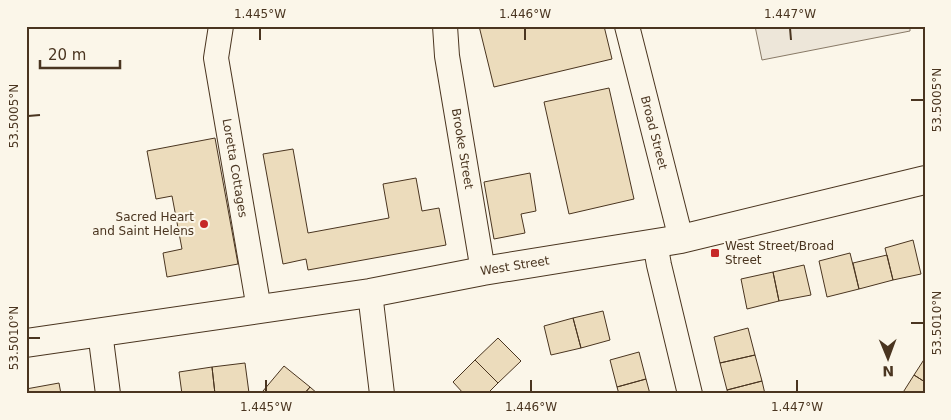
<svg xmlns="http://www.w3.org/2000/svg" width="951" height="420" font-family="'DejaVu Sans',sans-serif">
  <style>
    .green { fill: #ede6d9; stroke: #887966 }
    .building { fill: #ecdcbc; stroke: #4a3520 }
    .lines { fill: none; stroke-linecap: round; stroke-linejoin: round }
    .street-casing { stroke: #4a3520; stroke-width: 26 }
    .secondary-casing { stroke: #4a3520; stroke-width: 30 }
    .street { stroke: #fbf6e9; stroke-width: 24 }
    .secondary { stroke: #fbf6e9; stroke-width: 28 }
    .ticks { fill: none; stroke: #4a3520; stroke-width: 2 }
    .poi-dot { fill: #c62828; stroke: #fbf6e9; stroke-width: 2 }
    .labels { text-anchor: middle; dominant-baseline: central; stroke-width: 4; stroke-linejoin: round; paint-order: stroke }
    .street-label { font-size: 12px; fill: #4a3520; stroke: #fbf6e9 }
    .poi-label { font-size: 12px; fill: #4a3520; stroke: #fbf6e9; text-anchor: end }
    .neatline { fill: none; stroke: #4a3520; stroke-width: 2 }
    .ticks-label { font-size: 12px; text-anchor: middle; fill: #4a3520 }
  </style>
  <rect width="100%" height="100%" fill="#fbf6e9"/>
  <path class="green" d="M755,26H910V31L762,60Z"/>
  <path class="building" d="M479,26H535V28L542,26H604L612,59L494,87Z
    M609,88L634,199L569,214L544,102Z
    M215,138L238,264L167,277L163,253L182,249L172,196L156,199L147,151Z
    M293,149L308,233L389,218L383,184L416,178L422,211L439,208L446,245L308,270L306,259L283,264L263,154Z
    M530,173L536,211L521,214L525,233L494,239L484,182Z
    M913,240L921,274L893,280L885,248Z
    M850,253L859,289L827,297L819,261Z
    M887,255L893,280L859,289L853,263Z
    M804,265L811,295L779,301L773,272Z
    M773,272L779,301L747,309L741,279Z
    M603,311L610,340L581,348L573,318Z
    M573,318L581,348L551,355L544,326Z
    M748,328L755,355L720,363L714,337Z
    M498,338L521,361L498,383L475,360Z
    M639,352L646,379L617,387L610,360Z
    M755,355L762,381L727,390L720,363Z
    M925,358V382L914,375Z
    M475,360L498,383L487,394H464L453,382Z
    M245,363L249,393L240,394H215L212,367Z
    M284,366L310,387L304,394H267L263,391Z
    M212,367L215,394H182L179,372Z
    M914,375L925,382V394H902Z
    M646,379L650,394H619L617,387Z
    M762,381L765,394H728L727,390Z
    M59,383L61,394H26V389Z
    M310,387L318,394H304Z"/>
  <g class="lines">
    <g class="street-casing">
      <g id="street">
        <path id="s1" d="M221,26L216,58L259,309"/>
        <path id="s2" d="M445,26L447,56L483,271"/>
        <path id="s3" d="M627,26L681,239"/>
        <path d="M655,243L659,265L690,394"/>
        <path d="M370,293L382,394"/>
        <path d="M100,332L108,394"/>
      </g>
    </g>
    <g class="secondary-casing">
      <g id="secondary">
        <path id="s4" d="M26,343L370,293L483,271L681,239L925,180"/>
      </g>
    </g>
    <use href="#street" class="street"/>
    <use href="#secondary" class="secondary"/>
  </g>
  <path class="ticks" d="M260,28V40M525,28V40M790,28L791,40M911,100H924M28,116L40,115M911,323H924M28,338H40M266,380V392M531,380V392M797,380V392"/>
  <g class="poi-dot">
    <circle cx="204" cy="224" r="5"/>
    <rect x="710" y="248" width="10" height="10" rx="2.5"/>
  </g>
  <g class="labels">
    <g class="street-label">
      <text stroke="none"><textPath href="#s3" startOffset="110">Broad Street</textPath></text>
      <text stroke="none"><textPath href="#s2" startOffset="124">Brooke Street</textPath></text>
      <text stroke="none"><textPath href="#s1" startOffset="144">Loretta Cottages</textPath></text>
      <text stroke="none"><textPath href="#s4" startOffset="495">West Street</textPath></text>
    </g>
    <g class="poi-label">
      <text x="194" y="217">Sacred Heart<tspan x="194" dy="14">and Saint Helens</tspan></text>
      <text x="725" y="246" text-anchor="start">West Street/Broad<tspan x="725" dy="14">Street</tspan></text>
    </g>
  </g>
  <rect width="951" height="420" fill="none" stroke="#fbf6e9" stroke-width="55"/>
  <g transform="translate(888 358) rotate(179)" stroke="#fbf6e9" stroke-width="4" paint-order="stroke">
  <path d="M0-4L9 19L0 12L-9 19Z" fill="#4a3520"/>
  <text y="-8" font-size="14" font-weight="bold" text-anchor="middle" fill="#4a3520">N</text>
  </g>
  <path d="M40 60v8h80v-8" fill="none" stroke="#4a3520" stroke-width="2.5"/>
  <text x="48" y="60" font-size="15" fill="#4a3520" stroke="#fbf6e9" stroke-width="4" paint-order="stroke">20 m</text>
  <rect x="28" y="28" width="896" height="364" class="neatline"/>
  <g class="ticks-label">
    <text x="260" y="18">1.445°W</text>
    <text x="525" y="18">1.446°W</text>
    <text x="790" y="18">1.447°W</text>
    <text transform="translate(937 100) rotate(-90)" y="4">53.5005°N</text>
    <text transform="translate(14 116) rotate(-90)" y="4">53.5005°N</text>
    <text transform="translate(937 323) rotate(-90)" y="4">53.5010°N</text>
    <text transform="translate(14 338) rotate(-90)" y="4">53.5010°N</text>
    <text x="266" y="411">1.445°W</text>
    <text x="531" y="411">1.446°W</text>
    <text x="797" y="411">1.447°W</text>
  </g>
</svg>
